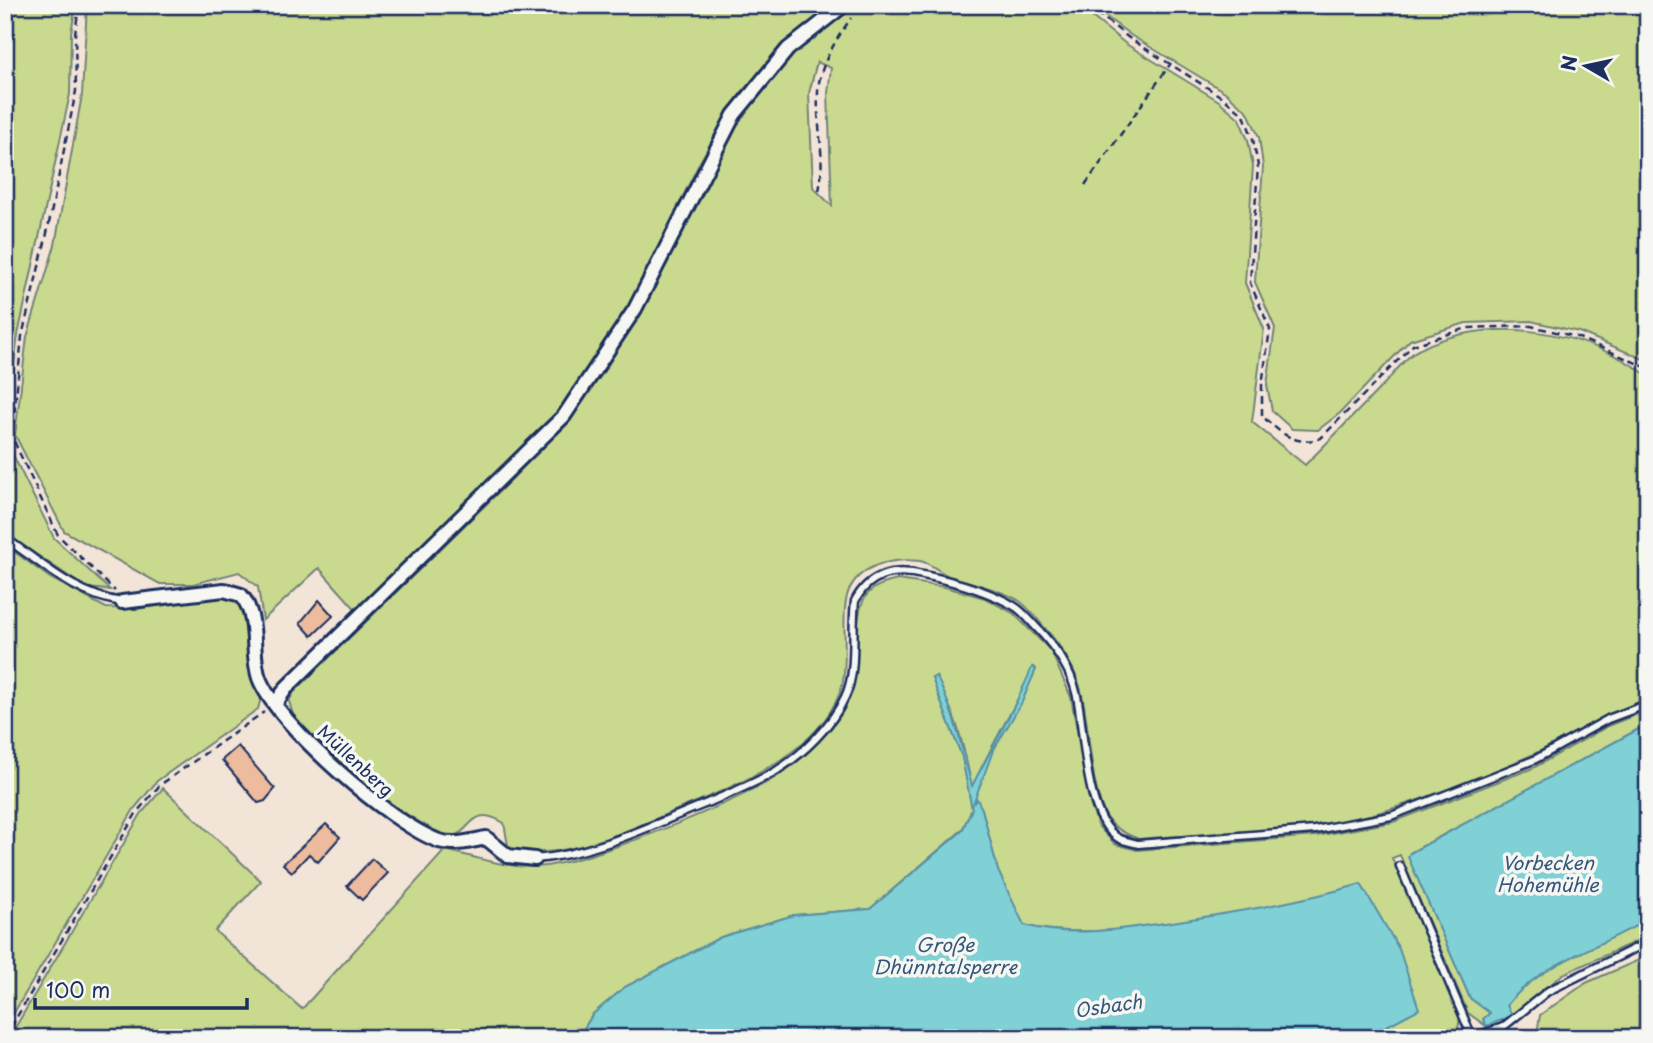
<svg xmlns="http://www.w3.org/2000/svg" width="1653" height="1043" font-family="'Playpen Sans',sans-serif">
  <style>
    .green { fill: #c9da8f; stroke: #728476; stroke-width: 2; fill-rule: evenodd }
    .water { fill: #80d1d6; stroke: #5890a6; stroke-width: 2 }
    .lines { fill: none; stroke-linecap: round; stroke-linejoin: round }
    .stream { stroke: #5890a6; stroke-width: 4.5 }
    .building { fill: #edbb9d; stroke: #1b2f5e; stroke-width: 2 }
    .service-casing { stroke: #1b2f5e; stroke-width: 11 }
    .minor-casing { stroke: #1b2f5e; stroke-width: 18 }
    .path { stroke: #1b2f5e; stroke-width: 2.5; stroke-dasharray: 7 5; stroke-linecap: butt }
    .service { stroke: #f6f6f2; stroke-width: 6 }
    .minor { stroke: #f6f6f2; stroke-width: 12 }
    .labels { text-anchor: middle; dominant-baseline: central; stroke-width: 7; stroke-linejoin: round; paint-order: stroke }
    .street-label { font-size: 18px; fill: #1b2f5e; stroke: #f6f6f2 }
    .water-label { font-size: 19px; font-style: italic; fill: #34587c; stroke: #f6f6f2 }
  </style>
  <rect width="100%" height="100%" fill="#f3e4d8"/>
  <filter id="ink" filterUnits="userSpaceOnUse"><feTurbulence type="fractalNoise" baseFrequency=".0143" numOctaves="2"/><feDisplacementMap in="SourceGraphic" scale="14" xChannelSelector="R" yChannelSelector="G"/><feConvolveMatrix kernelMatrix="1 2 1 2 8 2 1 2 1" color-interpolation-filters="sRGB"/></filter>
  <g filter="url(#ink)">
    <path class="green" d="M10,5H76L71,33L70,94L18,335L5,428V10Z
      M87,5H835L792,37L740,94L701,160L629,306L560,410L358,612L319,568L263,620L258,587L239,572L193,584H160L64,531L15,435L27,337L55,245L82,95Z
      M854,5H1077L1126,44L1219,101L1239,118L1248,140L1253,166L1245,283L1264,329L1252,422L1305,465C1332,438 1358,411 1384,384C1394,374 1406,356 1418,350C1487,313 1588,330 1648,376V698C1608,714 1572,735 1534,754C1488,775 1439,794 1391,809C1313,834 1219,832 1138,839C1128,835 1119,831 1111,823C1090,799 1090,727 1082,695C1076,668 1062,647 1044,627C1036,618 1028,606 1018,600C998,589 975,584 953,578C942,574 931,563 920,561C895,558 863,563 850,588C838,610 851,663 840,692C815,759 726,789 667,814C636,827 605,841 572,848C552,853 530,853 509,851L504,823C468,801 472,838 448,836C410,833 317,745 293,715L289,701L294,692L512,479L569,419L603,373L640,312L739,118L789,56ZM817,62L831,68L828,93L832,206L813,187L809,93Z
      M1090,5H1648V361L1579,332L1531,321L1466,323L1410,340L1340,413L1318,430L1292,429L1272,411L1267,385L1275,328L1255,282L1263,166L1259,137L1248,112L1225,92L1132,36Z
      M5,439L54,538L110,590L86,588L5,533Z
      M5,545L50,578L106,608L137,609L225,595L239,603C250,632 246,667 262,694L258,709L157,781L134,809L5,1028Z
      M898,580L945,587L985,598L1013,613L1051,651L1071,697L1091,807L1099,827L1115,844L1137,850L1316,836L1393,822L1533,768L1610,725L1648,710V724L1410,853L1409,857L1470,998L1490,1013L1483,1019L1486,1026L1468,1013L1400,855L1392,858L1460,1016L1457,1037L1454,1038H1364L1418,1009L1303,901C1228,916 1096,944 1023,925L998,871L982,809L976,800L973,806C976,768 1020,708 1036,669L1033,667C1015,709 990,746 972,788C965,752 956,706 932,678L962,757L972,809L962,830L870,909L794,915L721,937L625,987L593,1014L578,1038H9L141,814L163,788L261,881L215,931L302,1009L445,850C474,857 504,867 534,867C580,867 741,801 781,774C802,759 824,739 838,719C867,679 848,623 866,596C874,585 886,583 898,580Z
      M1648,919V936L1563,974L1512,1016L1507,1005C1541,962 1602,947 1648,919Z
      M1648,956V1038H1526L1537,1034L1540,1015L1586,983Z"/>
    <path class="water" d="M1032,667L1036,669L1022,702L993,751L973,804L977,799L982,809L998,871L1024,925C1072,938 1123,929 1172,922C1237,912 1299,902 1361,884L1399,949L1419,1009L1364,1038H578L593,1014L625,987L721,937L794,915L870,909L962,831L972,809L962,757L932,678L936,676C954,710 962,749 972,786C992,747 1016,708 1032,667Z
      M1648,724V919C1602,947 1541,962 1507,1005L1512,1016L1486,1026L1483,1019L1490,1013L1470,998L1408,857L1410,853Z"/>
    <g class="lines">
      <path class="stream" d="M1435,1038L1447,1034"/>
    </g>
    <path class="building" d="M319,600L333,616L312,636L300,623Z
      M238,746L275,789L265,801L258,803L222,760Z
      M326,824L340,837L318,862L309,854L292,872L283,864Z
      M372,859L388,873L362,900L347,886Z"/>
    <g class="lines">
      <g class="service-casing">
        <path id="service" d="M5,538C43,564 75,595 122,602
          M535,859C586,855 632,834 678,815C711,801 745,789 776,771C803,754 832,726 845,697C858,670 851,631 855,601C869,574 894,568 923,575C953,581 987,590 1014,606C1023,611 1030,621 1037,628C1056,648 1071,669 1077,696C1085,733 1084,816 1118,838C1123,841 1132,842 1138,844L1315,830L1391,816L1534,760L1608,719L1648,704
          M1400,866L1472,1037
          M1471,1038L1503,1027L1548,991L1648,942"/>
      </g>
      <g class="minor-casing">
        <path id="minor" d="M122,602L224,590L241,595C260,618 250,652 259,678C277,725 391,824 439,841C454,846 471,841 486,838L508,856L535,859
          M275,704L287,687L564,416L635,309L734,115L788,49L844,5"/>
      </g>
      <path class="path" d="M79,5L75,34L76,91L46,238L22,336L12,437L58,535L115,591
        M1087,5L1129,38L1222,97L1244,115L1253,139L1258,166L1250,283L1270,329L1262,385V416C1281,433 1295,447 1321,438L1413,345L1467,328L1531,326L1577,337L1648,368
        M1085,185L1171,63
        M819,191C826,157 816,126 818,92C819,65 836,40 851,18
        M5,1037L137,812L160,785L264,712"/>
      <use href="#service" class="service"/>
      <use href="#minor" class="minor"/>
    </g>
  </g>
  <g class="labels">
    <g class="street-label">
      <text transform="translate(356 760) rotate(43)">Müllenberg</text>
    </g>
    <g class="water-label">
      <text x="1548" y="862">Vorbecken<tspan x="1548" dy="22">Hohemühle</tspan></text>
      <text x="945" y="944">Große<tspan x="945" dy="22">Dhünntalsperre</tspan></text>
      <text transform="translate(1108 1005) rotate(-8)">Osbach</text>
    </g>
  </g>
  <rect width="1653" height="1043" fill="none" stroke="#f6f6f2" stroke-width="28"/>
  <rect x="14" y="14" width="1625" height="1015" fill="none" stroke="#1b2f5e" stroke-width="2.5" filter="url(#ink)"/>
  <g transform="translate(1586 66) rotate(279)" stroke="#f6f6f2" stroke-width="5" paint-order="stroke">
  <path d="M0-5L12 26L0 18L-12 26Z" fill="#1b2f5e"/>
  <text y="-10" font-size="19" font-weight="bold" text-anchor="middle" fill="#1b2f5e">N</text>
  </g>
  <path d="M35 998v10h212v-10" fill="none" stroke="#1b2f5e" stroke-width="3.5"/>
  <text x="46" y="998" font-size="21" fill="#1b2f5e" stroke="#f6f6f2" stroke-width="5" paint-order="stroke">100 m</text>
</svg>
